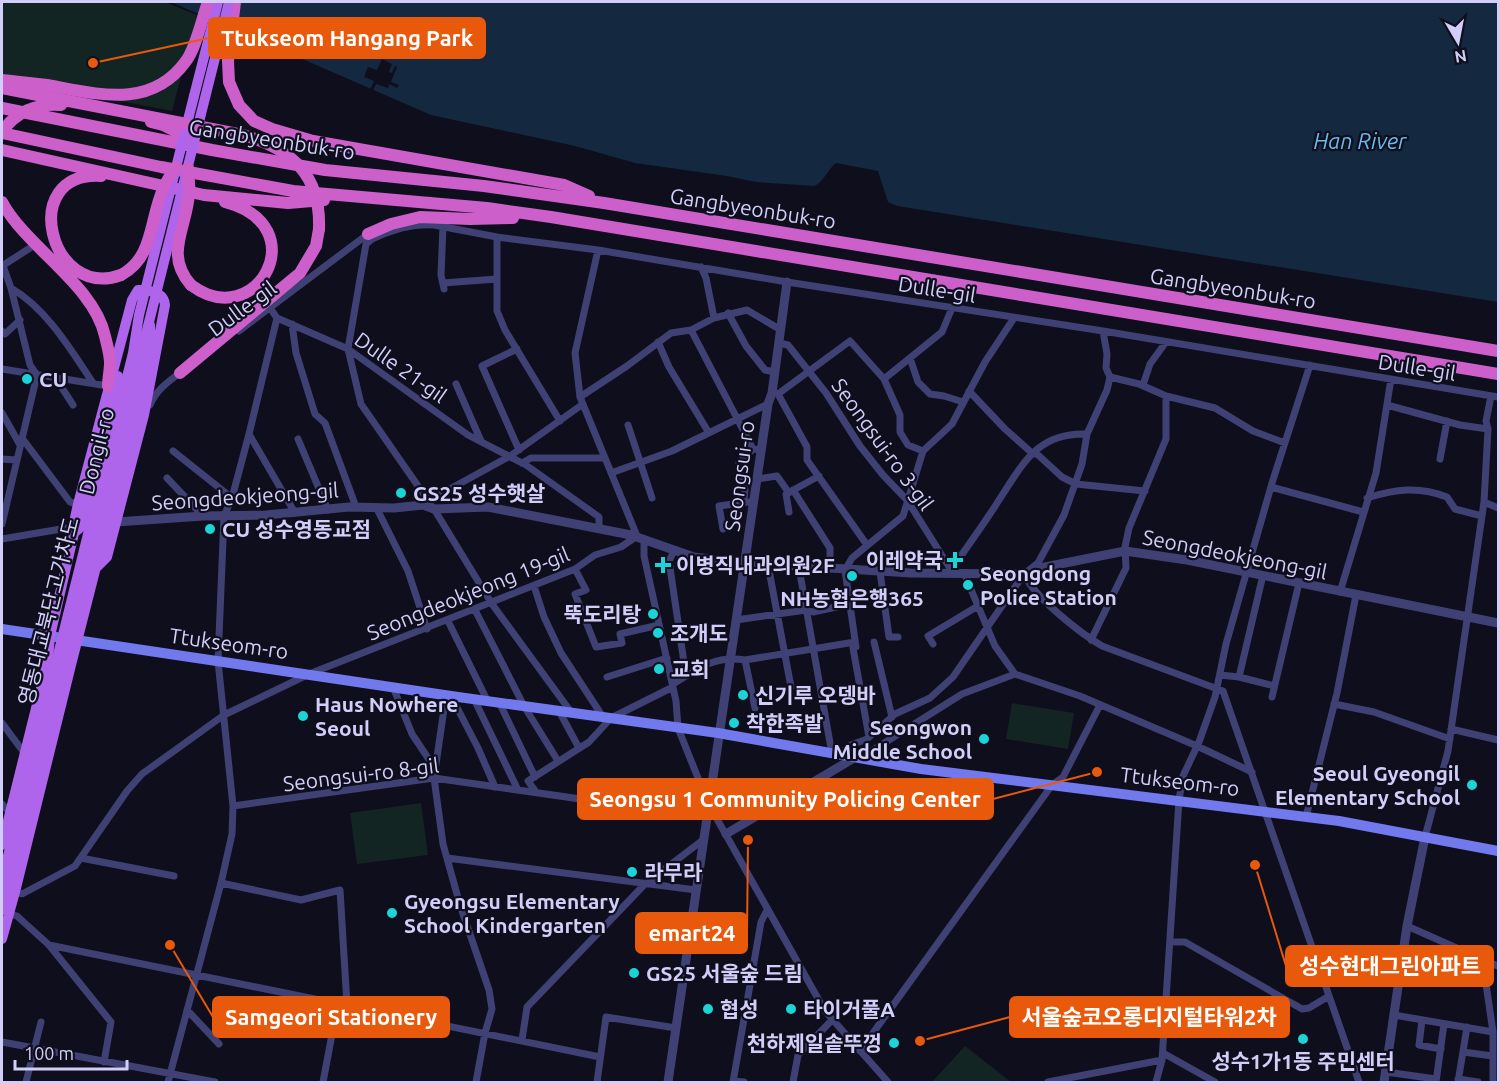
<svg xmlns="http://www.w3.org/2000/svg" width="1500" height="1084" font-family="Ubuntu,'Noto Sans KR',sans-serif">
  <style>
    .green { fill: #122523 }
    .water { fill: #142840 }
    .pier { fill: #0f0e1c }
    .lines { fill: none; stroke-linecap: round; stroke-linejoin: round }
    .ferry { stroke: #6abaec; stroke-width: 1.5; stroke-dasharray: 8 6; stroke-linecap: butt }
    .minor { stroke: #3f4175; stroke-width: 7 }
    .tertiary { stroke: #3f4175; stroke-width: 9 }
    .secondary { stroke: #7279ed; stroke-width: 10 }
    .primary { stroke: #ae64eb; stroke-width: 10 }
    .trunk { stroke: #cc5fca; stroke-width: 12 }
    .primary-bridge { stroke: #ae64eb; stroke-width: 10 }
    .trunk-bridge { stroke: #cc5fca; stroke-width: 12 }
    .poi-dot { fill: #1cd4d8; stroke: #0f0e1c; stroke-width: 2 }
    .labels { text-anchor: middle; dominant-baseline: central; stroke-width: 4.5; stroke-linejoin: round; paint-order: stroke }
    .street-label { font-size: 21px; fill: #d1cff9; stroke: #0f0e1c }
    .poi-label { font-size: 21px; font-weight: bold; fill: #d1cff9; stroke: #0f0e1c; text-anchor: start }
    .water-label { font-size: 22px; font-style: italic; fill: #6abaec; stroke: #0f0e1c }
    .leader { fill: none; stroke: #e8590c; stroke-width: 2 }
    .callout-dot { fill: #e8590c; stroke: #0f0e1c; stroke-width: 2 }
    .callout { fill: #e8590c; stroke: #e8590c; stroke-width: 2 }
    .callout-label { font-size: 22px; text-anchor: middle; font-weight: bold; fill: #fff }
  </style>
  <rect width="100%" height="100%" fill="#0f0e1c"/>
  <path class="green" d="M2,2H165L197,15L172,111L2,78Z
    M1012,703L1074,713L1068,749L1006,739Z
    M421,803L428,855L357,864L350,813Z
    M965,1046L1011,1082H932Z"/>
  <path class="water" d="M171,2H1498V302L897,206L888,202L878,171L836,163C828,169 823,183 814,186L756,182L727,176L635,163L575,146L431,115Z"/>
  <path class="pier" d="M382,59L392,64L389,72L392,73L395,66L397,67L391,82L399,85L397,88L389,84L388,88L376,84L372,93L369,92L374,81L364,77L368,67L377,70Z"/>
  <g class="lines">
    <path class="ferry" d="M1496,2H1498"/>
    <path class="minor" d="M443,226L441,275L444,289
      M497,237V311L505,330L560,421
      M372,239C392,230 412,223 434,225L497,237L598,250L787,282L1103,331L1498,397
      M2,266L30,248
      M701,267L706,278L714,318
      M443,283L497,279
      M11,288C47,309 71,350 93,383
      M270,308L277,318L348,349L468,435L526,465L599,517V528
      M728,313L746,346L765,370L775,372
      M292,324L296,353L315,414L325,423L356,507
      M691,330L753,449L761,450
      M2,331L5,334L20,320
      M239,331L368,234L372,239L366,244L348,349L361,404L434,509L492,604L571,712
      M658,342L669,367L709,433
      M779,343L788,345L826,393L860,446L883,475L907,500L953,573
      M517,349L482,366L519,450
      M910,358L918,382L930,394L944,396L963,402
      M2,369L108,386
      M55,377L73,405
      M1110,377L1139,384L1166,396L1215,408L1253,431L1285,443
      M884,379L900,415V432L908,445L923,451
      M456,384L481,441
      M1143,385L1150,364L1166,342
      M969,391L1005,429L1032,453L1037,454L1062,477L1076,484L1145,491
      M775,393L778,394L807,447V460L867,545
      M778,394L850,341L884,379L942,332L952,308
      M580,397L627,366L671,333L691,330L714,318L747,310L781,330
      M150,405C156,390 169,381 181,372
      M1387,405L1460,425L1488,429
      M2,413L20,445
      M628,425L652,498
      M249,434L295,513
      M22,438L70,502L78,504
      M298,439L328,510
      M173,451L232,498
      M2,459L16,460
      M1440,459L1447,421
      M522,463L531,458H605
      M611,473L672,451L768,404
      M167,478L203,516
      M757,479L777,476L789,493
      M1271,487L1363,512
      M793,490L830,548V569
      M1367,498C1395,489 1419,486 1447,497L1455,509L1482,516
      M428,501L510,456L583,404
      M744,501L745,490L739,463L753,449
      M1484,502L1498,508
      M376,507L408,571L427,629
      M789,512L786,494L819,476
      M2,524L37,375L30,365L11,288L3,266
      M723,529L719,506L748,502
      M2,539L73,527
      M644,539V556L676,701L678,728L708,803L825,1011L888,1082
      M674,551L669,561L686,676
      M768,565L791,687
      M799,568L832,754
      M575,569L586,590L575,594L596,647L622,643L620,634L659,625
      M951,570C967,547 984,524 999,500C1023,464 1037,432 1087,434
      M880,572L889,637H898
      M964,573L995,646L1015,674
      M1024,574C1034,597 1080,633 1102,646L1223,691L1359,1082
      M534,586L544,617L561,653L603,717
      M1340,592L1376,473L1391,379
      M475,610L524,706L558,761
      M736,620L806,610L813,612L850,604
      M448,621L487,700
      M1091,640L1126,568L1125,547L1129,528L1166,439V396
      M874,642L892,717
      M933,644L928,636L978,606
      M745,660L855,642
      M1220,675L1239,677L1274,686
      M607,677L667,658
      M1239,677L1263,575
      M673,684C697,669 715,655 745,660L755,708
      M393,687L412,734L436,770
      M446,695L434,778L443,844L460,905L489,990L492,1009L485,1033L476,1082
      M451,696L478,748L495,787
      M1272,697L1299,583
      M474,699L518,790
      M499,702L535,777
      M1334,704L1374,712L1450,739
      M559,711L579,748
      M2,723L25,754
      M1451,729L1498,740
      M869,737L853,648L856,647L845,570L852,558L903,516L923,451L952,424L985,362L1014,318
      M838,755L851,745L867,739L895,714L930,698L953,677L1024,574L1038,563L1064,515L1082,464L1087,434L1107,390L1110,377L1106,368L1107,354L1103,331
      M857,757L870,752L962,694L1015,674L1080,696L1197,746L1252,772
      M536,792L528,781L589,742L611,718L673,687
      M2,804L10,813
      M233,806L434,778L706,817
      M1306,817L1337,693L1356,595
      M1425,837L1448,751L1484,502L1488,429L1486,421L1491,396
      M81,858L174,876
      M447,858L696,890
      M221,883L301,900L340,890L347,1005
      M15,892L22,894L75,866L127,791L142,774L224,715L309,674L575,569L595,555L621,547L637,536L580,397L575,353L598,250
      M10,914L17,916L49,945L111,1022L104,1062
      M1407,926L1486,961L1485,977L1493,1032V1082
      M1175,942H1185L1302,1009L1309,1008L1329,996
      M49,945L600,1057
      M1486,961L1498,966
      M187,1010L219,1044
      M1394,1015L1493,1032
      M1422,1020L1419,1045L1441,1049
      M522,1040L527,1007L645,884L703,840
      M2,1042L215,1082
      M860,1051L1052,785L1063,777L1100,705
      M1463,1052L1493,1056
      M1163,1053L1215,1082
      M1386,1072L1436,1079
      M1458,1079L1478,1082
      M733,1081L744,1082
      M26,1082L41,1022
      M168,1082L221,883L232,834L233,806L218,661L224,516L232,498L249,434L277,318
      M323,1082L338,1003
      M597,1082L606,1017L676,1028
      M733,1082L761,922L767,910
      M793,1082L798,1055L832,1020
      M1048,1082L1162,1060
      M1156,1082L1162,1060L1179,800L1183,776L1199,742L1215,697L1226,644L1272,483L1310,365
      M1436,1082L1444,1024
      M1458,1082L1467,1027"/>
    <path class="tertiary" d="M116,522L203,516L266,515L349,507L394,508L423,505L434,509L488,507L631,535L694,557L735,562L911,573L1024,574L1040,568L1125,551L1187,560L1498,623
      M726,834L854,758
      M668,1082L768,404L772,393L787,282
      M1384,1082L1407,926L1425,837"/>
    <path class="secondary" d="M2,629L451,696L718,733L921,769L1339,821L1498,851"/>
    <path class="primary" d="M194,96L218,2
      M74,533L80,528L118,376
      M2,845L48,660L50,636L74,533L73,527L78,504L132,300L138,290C149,290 164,292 165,305L144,415L107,557L97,567
      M2,910L7,890
      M2,939L15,892L71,665L137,406L150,343V325"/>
    <path class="trunk" d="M235,2L228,61L229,82L239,105L254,121L272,129L313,141L564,185L589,196
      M2,80C17,82 32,83 47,85C97,94 151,110 186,61C196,48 202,18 208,2
      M2,108L212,150L325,170L484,186L604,203L1498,351
      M151,122L163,125L193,140
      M2,133L161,167L293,191L487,208L551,217L1498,374
      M2,150L204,195L288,203L324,200
      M101,176C17,171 50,301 121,275
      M2,202C27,248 94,285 105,336C107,345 110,354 110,363C110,371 108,378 108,386
      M368,234L391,224L420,217L470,219L513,218
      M191,285C256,334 317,226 225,202
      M180,373L300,273L316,246L319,229"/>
    <path class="primary-bridge" d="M2,880L133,353L139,315L194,96
      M7,890L229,2"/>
    <path class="trunk-bridge" d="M2,88L243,135C292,149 321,175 319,229
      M2,132C15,112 37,103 61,105
      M188,168C188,176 190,184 189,192C188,226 163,254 191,285
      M121,275C155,257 149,218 164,187C167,180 172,173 176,167"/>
  </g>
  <g class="poi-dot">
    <circle cx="27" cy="379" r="6"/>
    <circle cx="401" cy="493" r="6"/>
    <circle cx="210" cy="529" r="6"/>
    <path d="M952 551h6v6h6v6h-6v6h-6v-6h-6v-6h6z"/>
    <path d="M660 556h6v6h6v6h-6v6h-6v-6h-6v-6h6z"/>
    <circle cx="852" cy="576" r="6"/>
    <circle cx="968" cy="585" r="6"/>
    <circle cx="653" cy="614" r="6"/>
    <circle cx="658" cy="633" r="6"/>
    <circle cx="659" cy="669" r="6"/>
    <circle cx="743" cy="695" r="6"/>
    <circle cx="303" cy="716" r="6"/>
    <circle cx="734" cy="723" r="6"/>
    <circle cx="984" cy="739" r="6"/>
    <circle cx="1472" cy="785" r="6"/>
    <circle cx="632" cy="872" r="6"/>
    <circle cx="392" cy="913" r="6"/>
    <circle cx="634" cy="973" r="6"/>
    <circle cx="708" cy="1009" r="6"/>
    <circle cx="791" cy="1009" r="6"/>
    <circle cx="1303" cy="1039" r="6"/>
    <circle cx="894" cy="1043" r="6"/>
  </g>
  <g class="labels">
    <g class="street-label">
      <text transform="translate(272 139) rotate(9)">Gangbyeonbuk-ro</text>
      <text transform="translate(753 208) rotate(9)">Gangbyeonbuk-ro</text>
      <text transform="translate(1233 288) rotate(9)">Gangbyeonbuk-ro</text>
      <text transform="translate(937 289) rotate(9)">Dulle-gil</text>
      <text transform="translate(242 308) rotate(-36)">Dulle-gil</text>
      <text transform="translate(401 367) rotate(35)">Dulle 21-gil</text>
      <text transform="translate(1417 367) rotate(9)">Dulle-gil</text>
      <text transform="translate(883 444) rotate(54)">Seongsui-ro 3-gil</text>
      <text transform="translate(96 451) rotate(-76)">Dongil-ro</text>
      <text transform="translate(739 476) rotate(-82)">Seongsui-ro</text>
      <text transform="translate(245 496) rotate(-4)">Seongdeokjeong-gil</text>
      <text transform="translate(1235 554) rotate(11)">Seongdeokjeong-gil</text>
      <text transform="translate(468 593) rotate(-22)">Seongdeokjeong 19-gil</text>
      <text transform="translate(48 611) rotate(-76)">영동대교북단고가차도</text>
      <text transform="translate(229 643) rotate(8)">Ttukseom-ro</text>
      <text transform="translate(361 774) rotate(-7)">Seongsui-ro 8-gil</text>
      <text transform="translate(1180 781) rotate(7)">Ttukseom-ro</text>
    </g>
    <g class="poi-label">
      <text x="39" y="379">CU</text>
      <text x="413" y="493">GS25 성수햇살</text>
      <text x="222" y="529">CU 성수영동교점</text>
      <text x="943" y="560" text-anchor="end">이레약국</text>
      <text x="676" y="565">이병직내과의원2F</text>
      <text x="980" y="573">Seongdong<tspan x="980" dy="24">Police Station</tspan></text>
      <text x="852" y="598" text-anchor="middle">NH농협은행365</text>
      <text x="641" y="614" text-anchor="end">뚝도리탕</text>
      <text x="670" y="633">조개도</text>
      <text x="671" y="669">교회</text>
      <text x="755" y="695">신기루 오뎅바</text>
      <text x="315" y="704">Haus Nowhere<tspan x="315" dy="24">Seoul</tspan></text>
      <text x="746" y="723">착한족발</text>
      <text x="972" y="727" text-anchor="end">Seongwon<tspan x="972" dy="24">Middle School</tspan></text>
      <text x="1460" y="773" text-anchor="end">Seoul Gyeongil<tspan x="1460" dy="24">Elementary School</tspan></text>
      <text x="644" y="872">라무라</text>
      <text x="404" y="901">Gyeongsu Elementary<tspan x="404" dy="24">School Kindergarten</tspan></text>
      <text x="646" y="973">GS25 서울숲 드림</text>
      <text x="720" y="1009">협성</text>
      <text x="803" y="1009">타이거풀A</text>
      <text x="882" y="1043" text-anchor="end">천하제일솥뚜껑</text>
      <text x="1303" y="1061" text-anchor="middle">성수1가1동 주민센터</text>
    </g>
    <g class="water-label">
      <text x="1360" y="140">Han River</text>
    </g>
  </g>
  <path class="leader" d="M93 63L209 38M1097 772L993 799M748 840L747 933M1255 865L1286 966M170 945L213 1017M920 1041L1010 1017"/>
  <g class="callout-dot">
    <circle cx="93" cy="63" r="6"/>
    <circle cx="1097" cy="772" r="6"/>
    <circle cx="748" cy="840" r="6"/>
    <circle cx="1255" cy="865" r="6"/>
    <circle cx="170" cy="945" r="6"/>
    <circle cx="920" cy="1041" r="6"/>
  </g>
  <g class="callout">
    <rect x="209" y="18" width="276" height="40" rx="6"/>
    <rect x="578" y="779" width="415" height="40" rx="6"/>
    <rect x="636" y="913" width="111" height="40" rx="6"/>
    <rect x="1286" y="946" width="207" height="40" rx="6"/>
    <rect x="213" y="997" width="236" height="40" rx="6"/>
    <rect x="1010" y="997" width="279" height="40" rx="6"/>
  </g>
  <g class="callout-label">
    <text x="347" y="46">Ttukseom Hangang Park</text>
    <text x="785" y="807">Seongsu 1 Community Policing Center</text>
    <text x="692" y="941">emart24</text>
    <text x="1390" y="974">성수현대그린아파트</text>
    <text x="331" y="1025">Samgeori Stationery</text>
    <text x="1149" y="1025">서울숲코오롱디지털타워2차</text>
  </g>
  <rect width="1500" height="1084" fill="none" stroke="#d1cff9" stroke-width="6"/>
  <g transform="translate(1458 42) rotate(170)" stroke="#0f0e1c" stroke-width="4.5" paint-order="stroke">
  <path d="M0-4.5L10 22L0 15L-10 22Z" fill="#d1cff9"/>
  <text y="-9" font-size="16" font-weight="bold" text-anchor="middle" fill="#d1cff9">N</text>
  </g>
  <path d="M15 1060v9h112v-9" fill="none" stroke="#d1cff9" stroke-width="3"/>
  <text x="24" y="1060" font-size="18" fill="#d1cff9" stroke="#0f0e1c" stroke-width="4.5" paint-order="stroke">100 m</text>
</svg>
